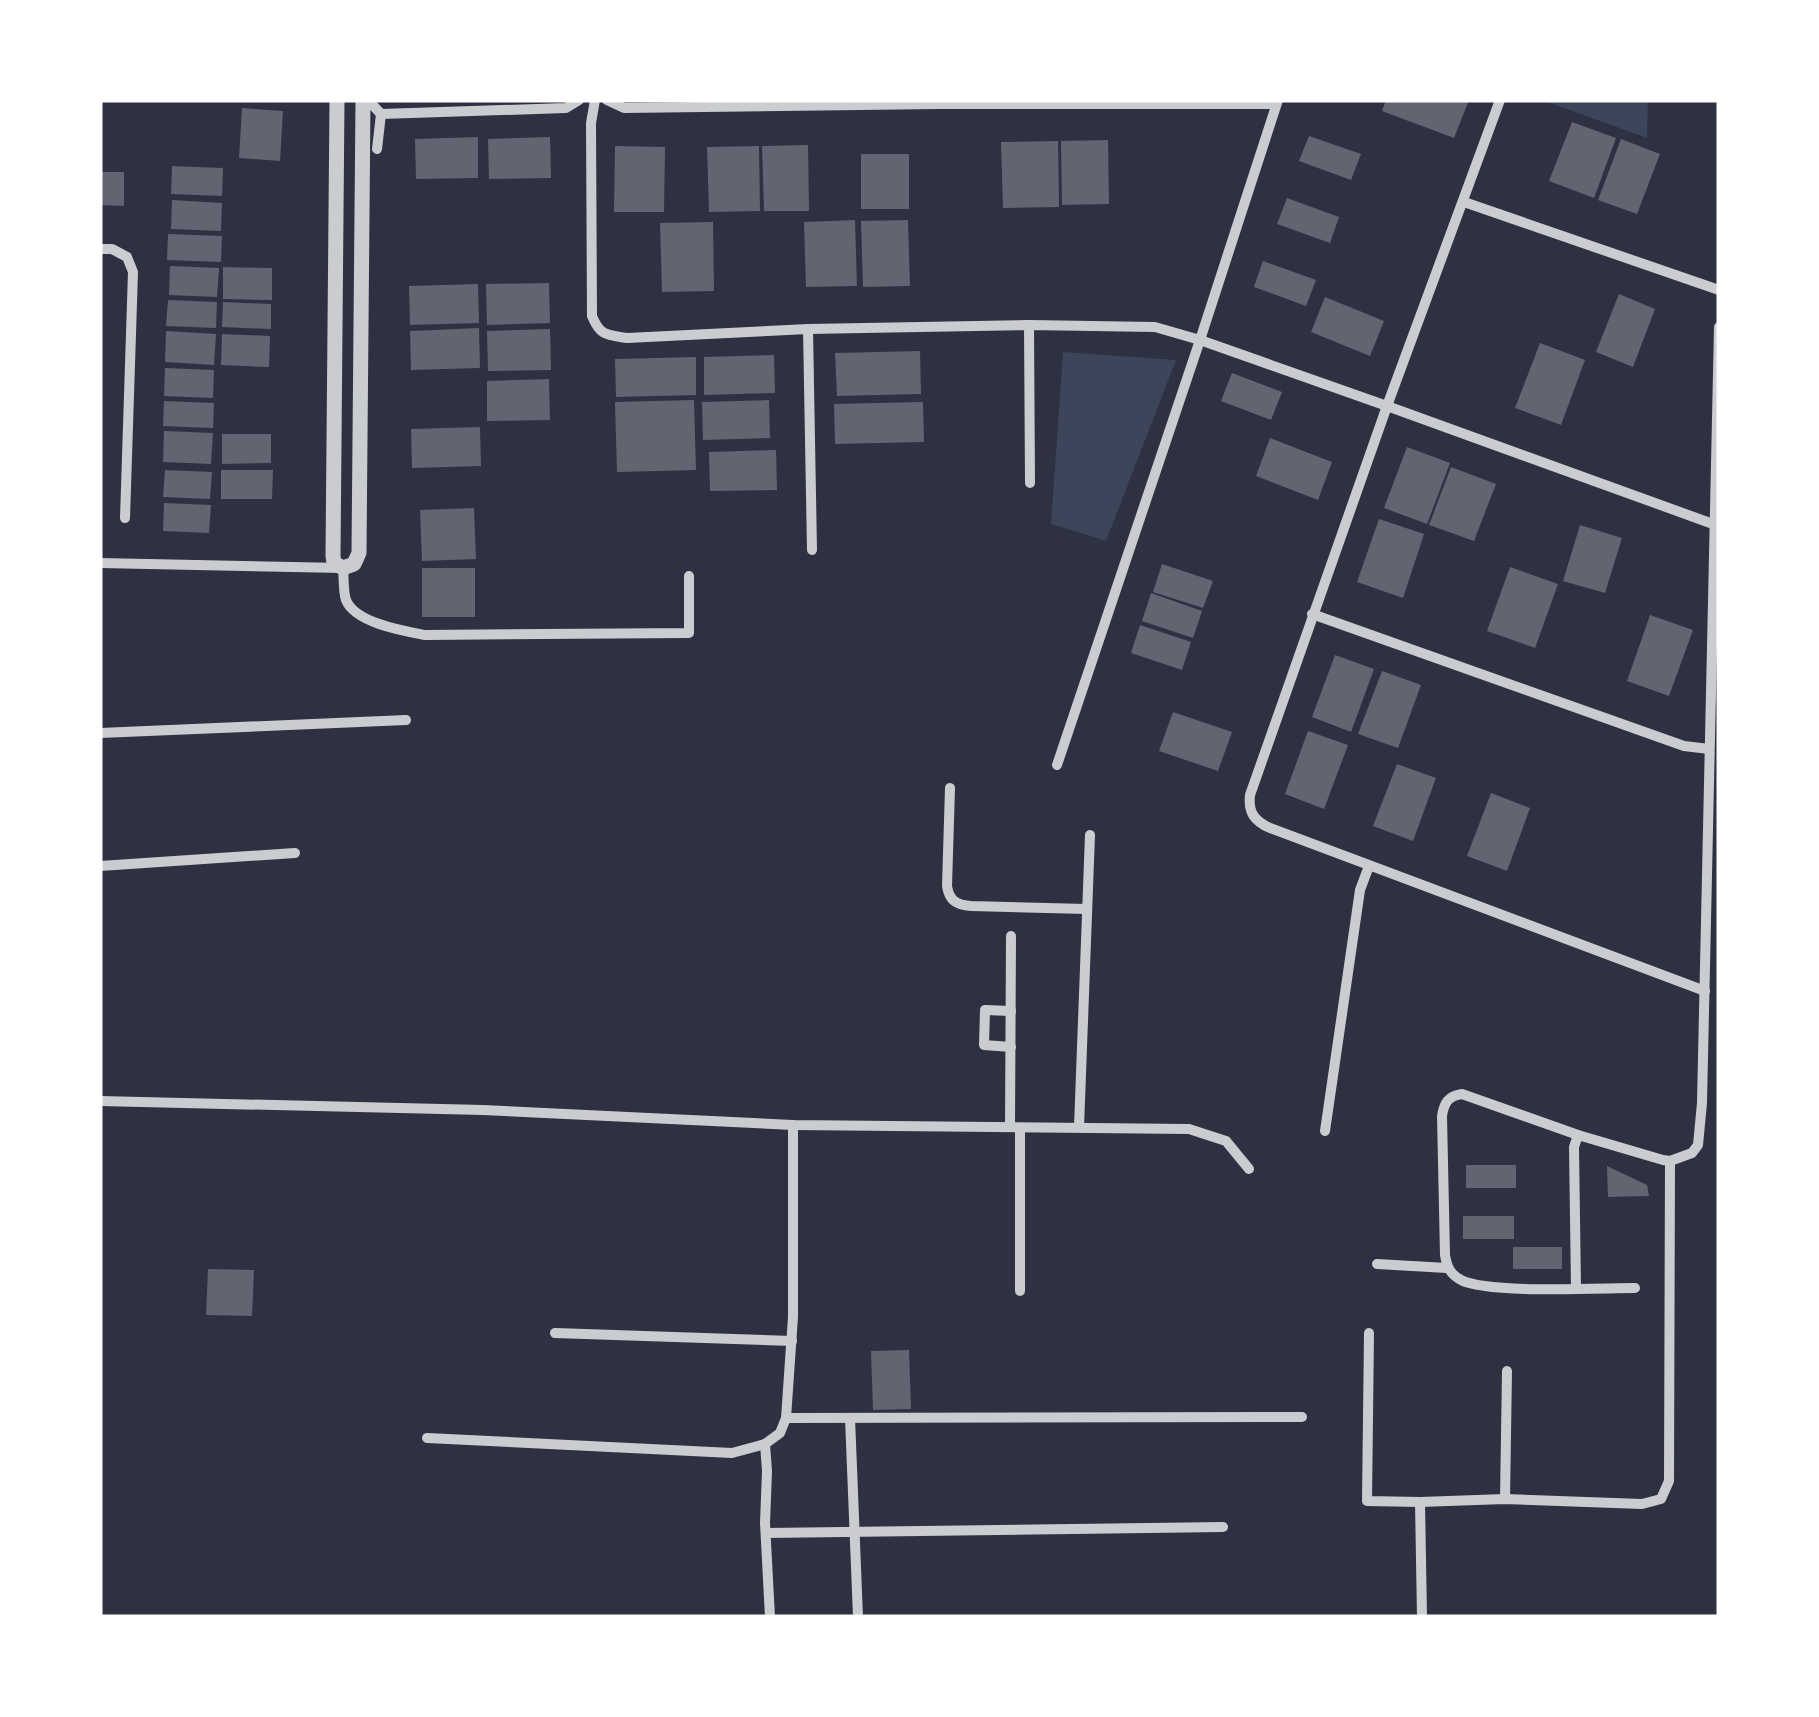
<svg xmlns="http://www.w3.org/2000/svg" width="1819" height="1717" viewBox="0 0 1819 1717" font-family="'Fira Sans',sans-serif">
	<rect width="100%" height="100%" fill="#2d3142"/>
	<g fill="#3c4559">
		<polygon points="1542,100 1648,100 1647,138"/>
		<polygon points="1063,352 1176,360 1106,541 1051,524"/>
	</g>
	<g fill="#626471">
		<polygon points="1386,100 1469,100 1454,138 1382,111"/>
		<polygon points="242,108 283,111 280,161 239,158"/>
		<polygon points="1572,122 1616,138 1594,198 1549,181"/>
		<polygon points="1309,136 1361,154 1351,180 1299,161"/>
		<polygon points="478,137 478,178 416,179 415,139"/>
		<polygon points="550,137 551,178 489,179 488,139"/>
		<polygon points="1621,139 1660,154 1637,214 1598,200"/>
		<polygon points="1108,140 1109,204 1062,205 1061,141"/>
		<polygon points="1058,141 1059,207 1003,208 1001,142"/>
		<polygon points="808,145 809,211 764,211 762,146"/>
		<polygon points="615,146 665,147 664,212 614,212"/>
		<polygon points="759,146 760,211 709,212 707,147"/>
		<rect x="861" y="154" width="48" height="55"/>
		<polygon points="172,166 223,168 222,196 171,194"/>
		<polygon points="100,172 124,172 124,206 100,205"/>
		<polygon points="1287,198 1339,217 1330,243 1277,224"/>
		<polygon points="172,200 222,203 221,231 171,229"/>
		<polygon points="855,220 857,286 806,287 804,222"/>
		<polygon points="908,220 910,286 863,287 861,221"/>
		<polygon points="713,222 714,291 662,292 660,223"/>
		<polygon points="168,234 222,236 221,262 167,260"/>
		<polygon points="1263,261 1316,280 1306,306 1254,287"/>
		<polygon points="170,266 219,268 217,297 169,295"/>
		<polygon points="223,267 272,268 272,300 223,299"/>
		<polygon points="549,283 550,323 487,325 486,284"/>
		<polygon points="478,284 479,323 410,325 409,286"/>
		<polygon points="1619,294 1655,309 1633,367 1596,352"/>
		<polygon points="1325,297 1384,321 1370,356 1311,332"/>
		<polygon points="168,300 217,302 216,328 166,326"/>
		<polygon points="223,302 271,304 271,329 222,327"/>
		<polygon points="479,328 480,368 411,370 410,331"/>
		<polygon points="550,329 551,370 488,371 487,331"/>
		<polygon points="166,331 216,334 214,365 165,362"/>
		<polygon points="222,334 270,336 269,367 221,365"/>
		<polygon points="1540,343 1585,360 1561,425 1515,408"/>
		<polygon points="920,351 921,394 837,396 835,353"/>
		<polygon points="774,355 775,393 704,395 704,357"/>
		<polygon points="696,357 696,395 616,397 615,359"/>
		<polygon points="165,368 214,370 213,398 164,396"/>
		<polygon points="1232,373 1282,392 1271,420 1221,401"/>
		<polygon points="549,379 550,420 487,421 487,381"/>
		<polygon points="694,400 696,470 617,472 615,402"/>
		<polygon points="769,400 770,438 703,440 702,402"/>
		<polygon points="164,401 214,403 213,428 163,426"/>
		<polygon points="923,402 924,442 835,444 834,404"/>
		<polygon points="480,427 481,466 412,468 411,429"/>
		<polygon points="164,431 213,433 211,464 163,462"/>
		<polygon points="222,434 271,434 271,463 222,464"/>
		<polygon points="1270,438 1332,462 1318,500 1256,476"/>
		<polygon points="1407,447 1450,463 1427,524 1384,508"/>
		<polygon points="776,450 777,490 710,491 709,452"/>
		<polygon points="1451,467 1496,484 1474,541 1429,525"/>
		<polygon points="165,470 212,472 210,499 163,497"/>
		<polygon points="221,470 273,470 272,499 221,499"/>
		<polygon points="164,503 211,505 209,533 163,531"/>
		<polygon points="474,508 476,559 422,561 420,510"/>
		<polygon points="1379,519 1424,534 1403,598 1357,582"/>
		<polygon points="1580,525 1622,538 1605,593 1563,581"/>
		<polygon points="1162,564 1213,581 1203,608 1153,592"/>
		<polygon points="1510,567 1558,584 1535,648 1487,631"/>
		<rect x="422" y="568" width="53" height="49"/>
		<polygon points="1151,593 1202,611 1193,638 1142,621"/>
		<polygon points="1650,615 1693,630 1669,696 1627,681"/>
		<polygon points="1140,625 1191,642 1182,670 1131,653"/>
		<polygon points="1335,655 1374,669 1351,732 1312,717"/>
		<polygon points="1382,671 1421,685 1398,748 1358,734"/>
		<polygon points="1173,712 1232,732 1218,771 1159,751"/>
		<polygon points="1308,731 1348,745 1324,809 1285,794"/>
		<polygon points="1397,764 1436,778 1413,841 1373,826"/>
		<polygon points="1491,793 1530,808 1507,871 1467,856"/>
		<rect x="1466" y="1165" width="50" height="23"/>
		<polygon points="1607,1166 1647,1185 1649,1196 1608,1197"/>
		<rect x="1463" y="1216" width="51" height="23"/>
		<rect x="1513" y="1247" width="49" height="22"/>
		<polygon points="208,1269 254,1270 252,1316 206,1315"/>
		<polygon points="909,1350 911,1409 873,1410 871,1351"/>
	</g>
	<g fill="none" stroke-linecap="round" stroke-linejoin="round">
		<g stroke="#caccd0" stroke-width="10">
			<polyline points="368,100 381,114 566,108 579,100"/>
			<path d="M595 100 591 123 592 316C600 336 607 335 627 338L808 329 1029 325 1155 327 1200 340 1387 406 1713 524"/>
			<polyline points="607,100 624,108 938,104 1276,104"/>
			<path d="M1500 100 1387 406 1250 795C1248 812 1254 821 1270 828L1705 991"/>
			<polyline points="377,149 381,114"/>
			<polyline points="1464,202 1719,290"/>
			<polyline points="100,249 112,249 127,257 133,272 125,518"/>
			<polyline points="1029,325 1030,483"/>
			<polyline points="808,329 812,550"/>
			<path d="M100 563 343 568C344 578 343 591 346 600 355 623 404 631 425 635L689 633V576"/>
			<polyline points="1312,614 1684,746 1709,749"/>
			<polyline points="100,733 406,720"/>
			<polyline points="1057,765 1200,340 1278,100"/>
			<path d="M950 788 947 886C949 900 956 905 971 906L1087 909"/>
			<polyline points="100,866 295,853"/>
			<polyline points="1011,1011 985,1010 984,1045 1011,1047"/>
			<polyline points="100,1101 483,1110 793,1125 1189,1129 1226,1141 1249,1169"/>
			<polyline points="1010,1127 1011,936"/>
			<polyline points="1079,1127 1090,835"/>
			<polyline points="1325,1131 1360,890 1369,866"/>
			<polyline points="1377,1264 1447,1268"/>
			<polyline points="1576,1288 1574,1147 1578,1135"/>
			<path d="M1635 1288C1600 1288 1488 1294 1461 1280 1450 1274 1447 1267 1445 1255L1442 1116C1444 1103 1448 1096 1462 1094L1578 1135 1663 1160 1670 1161 1692 1153 1698 1145 1702 1103 1719 327"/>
			<polyline points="1020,1291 1020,1128"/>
			<polyline points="555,1333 792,1341"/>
			<polyline points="1369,1333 1367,1501 1420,1502 1505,1499 1642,1504 1661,1499 1669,1481 1670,1161"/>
			<polyline points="786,1418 1302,1417"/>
			<polyline points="850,1418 858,1617"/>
			<polyline points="427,1438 732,1453 765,1444"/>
			<polyline points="1505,1499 1507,1371"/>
			<polyline points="1420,1502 1422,1617"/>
			<polyline points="766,1533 1223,1527"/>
			<polyline points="770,1617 765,1523 767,1471 765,1444 780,1433 786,1418 793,1317 793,1125"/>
		</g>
		<polyline stroke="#caccd0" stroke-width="15" points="337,100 333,556 334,563 343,568 354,564 359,553 363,100"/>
	</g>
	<rect width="1819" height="1717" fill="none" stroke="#ffffff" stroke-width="205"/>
</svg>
